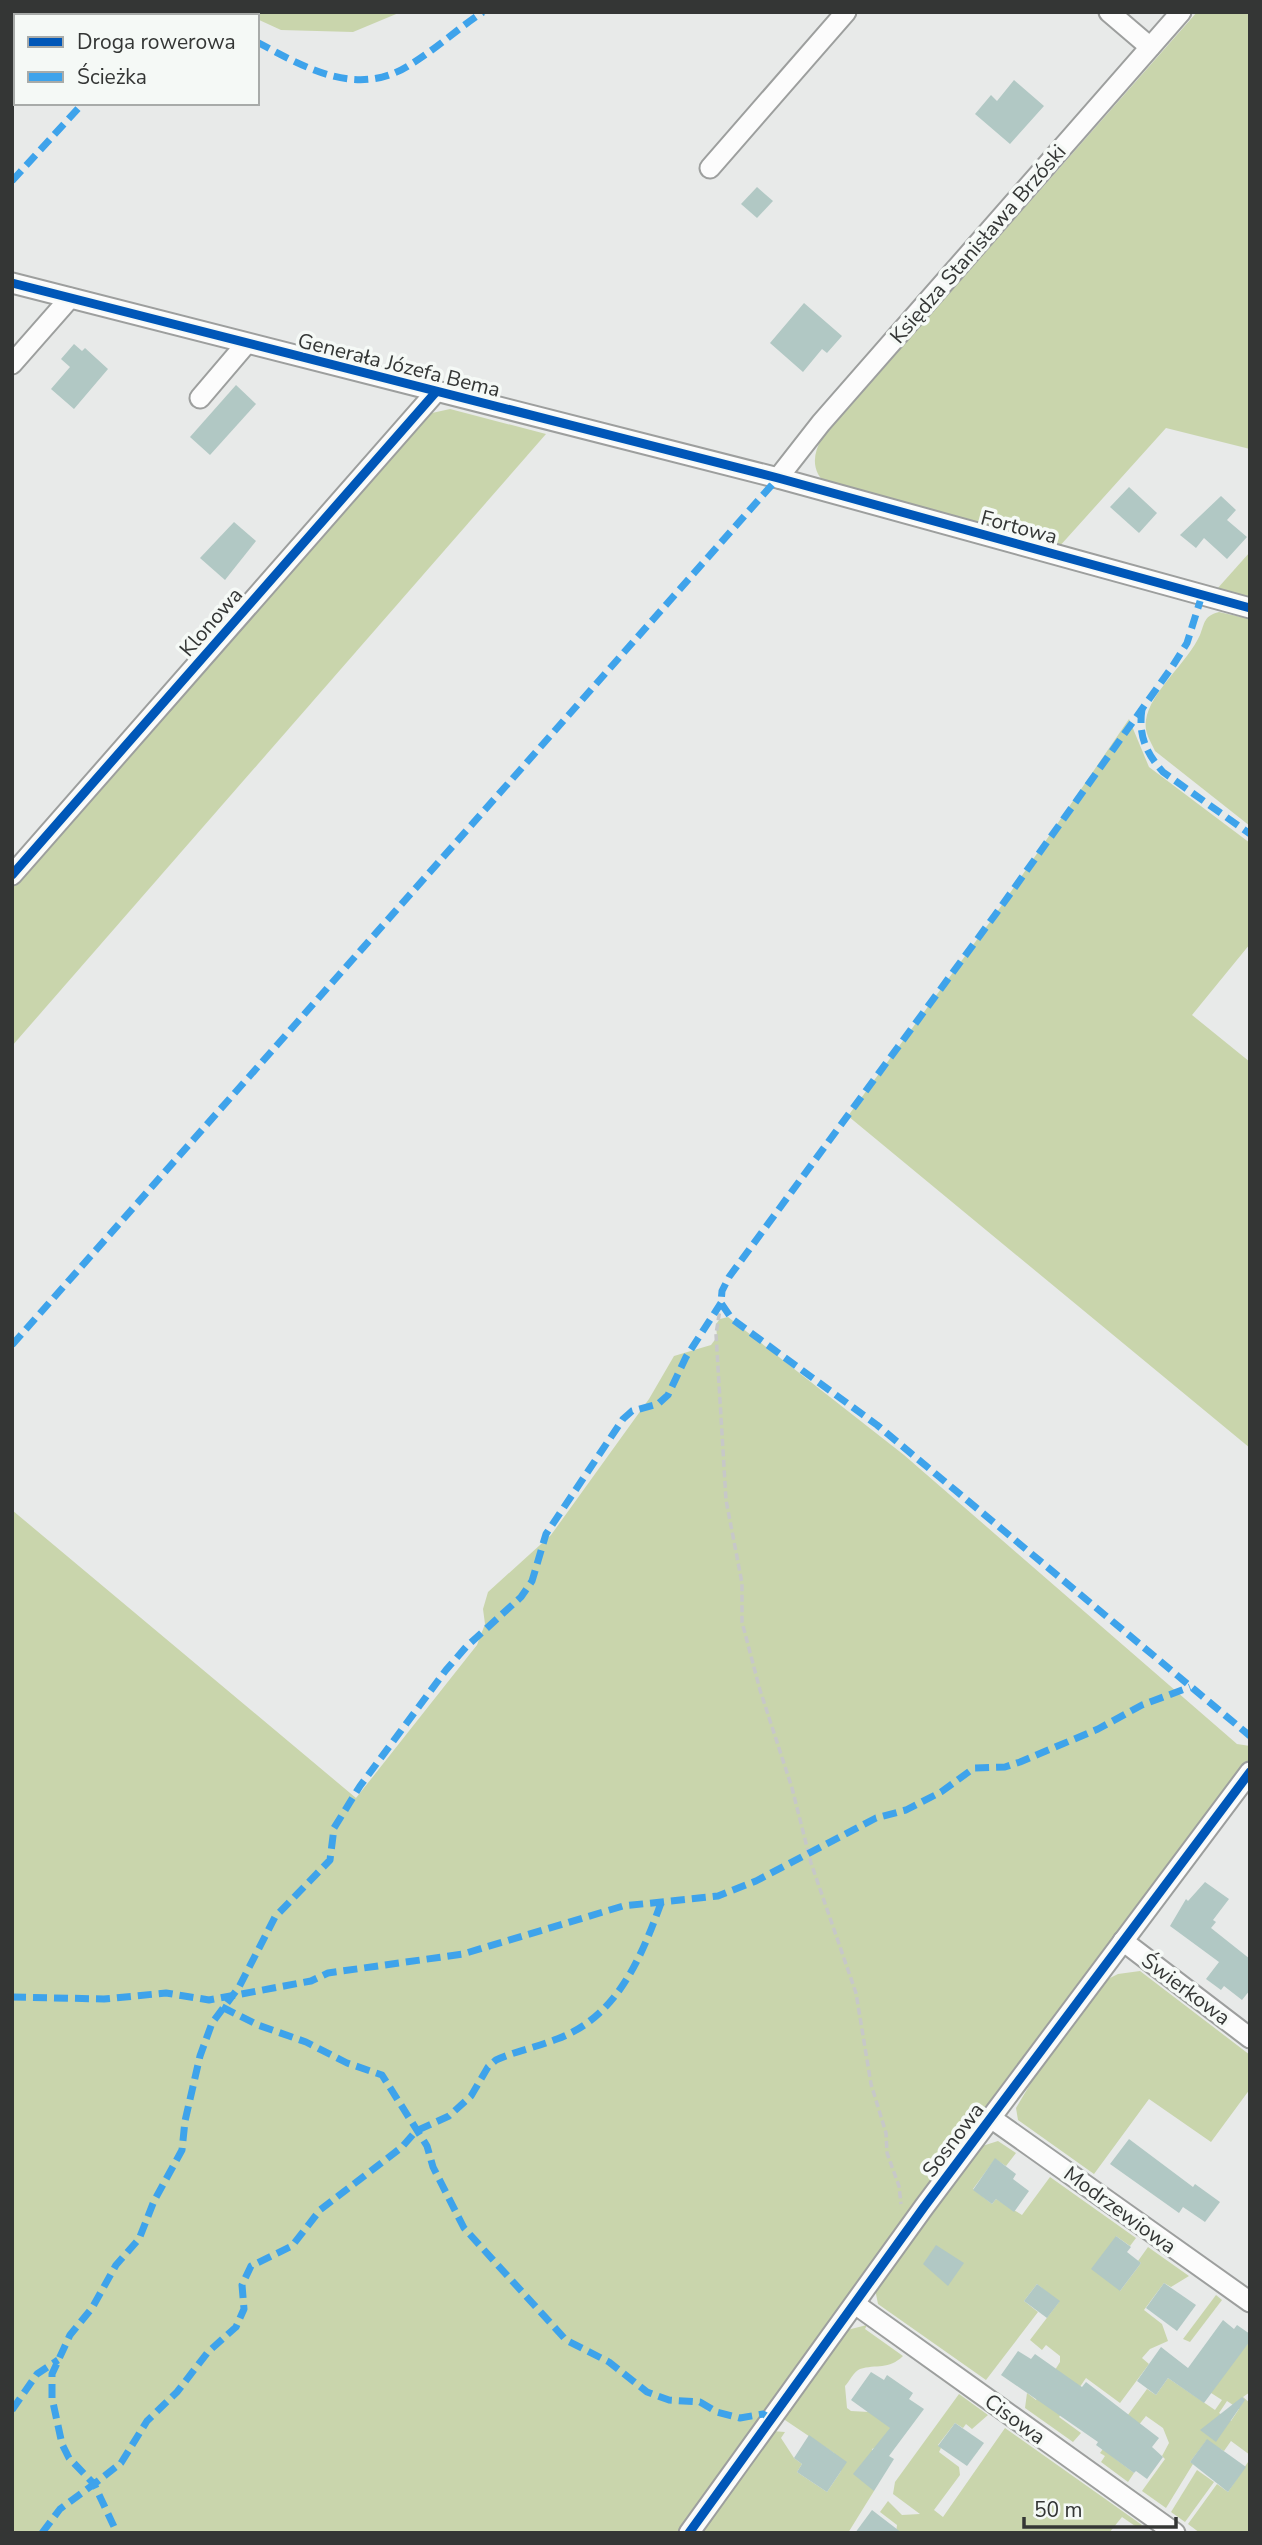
<svg xmlns="http://www.w3.org/2000/svg" width="1262" height="2545" viewBox="0 0 1262 2545" font-family="'Nunito Sans',sans-serif">
	<rect width="100%" height="100%" fill="#e8eae9"/>
	<g fill="#c9d5ac" fill-rule="evenodd">
		<polygon points="241,12 401,12 353,32 281,30 257,19 257,16"/>
		<path d="M1197 12H1250V449L1166 428 1058 548 829 486C811 473 812 455 822 438Z"/>
		<polygon points="450,409 546,434 12,1046 12,885 416,424 432,413"/>
		<polygon points="1250,552 1250,597 1217,589"/>
		<path d="M1219 612 1250 619V826L1155 751C1150 740 1144 732 1146 720 1150 692 1188 662 1200 635 1205 622 1204 616 1219 612Z"/>
		<polygon points="1129,719 1149,767 1250,843 1250,944 1192,1015 1250,1062 1250,1448 848,1116 995,915"/>
		<polygon points="728,1317 904,1455 1237,1744 1250,1746 1250,1763 678,2533 12,2533 12,1510 356,1798 477,1645 485,1624 483,1609 488,1592 551,1535 649,1399 674,1356 711,1345 717,1337 716,1324 720,1319"/>
		<polygon points="1140,1971 1250,2055 1250,2089 1211,2142 1149,2099 1094,2174 1018,2120 1016,2108 1035,2076 1102,1982 1118,1974"/>
		<polygon points="998,2141 1016,2153 1006,2166 995,2159 973,2189 992,2204 996,2199 1022,2215 1050,2177 1136,2238 1130,2246 1116,2236 1120,2291 1141,2263 1138,2261 1148,2247 1189,2276 1171,2287 1164,2283 1144,2310 1162,2324 1168,2341 1150,2349 1142,2358 1149,2364 1120,2403 1086,2378 1059,2417 1081,2433 1073,2442 1025,2408 1027,2393 1036,2400 1060,2362 1060,2356 1046,2345 1042,2350 1030,2340 1059,2302 1037,2284 1024,2301 1038,2312 986,2380 878,2304 875,2289 979,2147"/>
		<polygon points="1216,2295 1222,2300 1190,2342 1183,2339"/>
		<path d="M867 2325 865 2329 903 2356C889 2370 876 2364 860 2369 854 2371 849 2382 845 2386L847 2408 851 2411 869 2412 902 2436 872 2449 874 2491 848 2533H696L772 2431 785 2432 781 2438 794 2458 802 2464 797 2472 827 2492 841 2471 834 2453 782 2418 847 2330Z"/>
		<path d="M1250 2341V2392L1243 2397 1250 2403V2455L1231 2441 1224 2451 1206 2441 1190 2462 1193 2464 1166 2508 1142 2491 1165 2459 1162 2456 1169 2443 1163 2428 1146 2416 1113 2457 1134 2473 1128 2482 1101 2462 1105 2456 1100 2453 1147 2389 1156 2395 1168 2378 1215 2410 1222 2400 1208 2391ZM1227 2401 1239 2409 1231 2421 1219 2413Z"/>
		<polygon points="959,2394 988,2415 972,2429 966,2424 963,2428 955,2423 938,2445 941,2448 939,2452 959,2467 960,2475 934,2510 943,2517 1005,2428 1142,2525 1138,2528 1122,2517 1109,2533 896,2533 897,2525 880,2512 888,2501 902,2515 920,2514 893,2494 895,2482"/>
		<polygon points="1250,2459 1250,2533 1200,2533 1188,2524 1217,2484 1228,2492"/>
		<polygon points="1197,2470 1214,2482 1185,2522 1171,2512"/>
	</g>
	<g fill="#b1c8c4">
		<polygon points="1014,80 1044,106 1010,144 975,114 991,95 997,101"/>
		<polygon points="757,187 773,201 757,218 741,204"/>
		<polygon points="804,303 842,336 827,353 822,349 803,372 770,343"/>
		<polygon points="74,344 82,351 85,348 108,369 74,409 51,389 70,367 61,359"/>
		<polygon points="236,385 256,404 210,455 190,437"/>
		<polygon points="1129,487 1157,513 1139,533 1110,507"/>
		<polygon points="1221,496 1236,510 1227,520 1247,537 1227,559 1204,538 1196,548 1180,535"/>
		<polygon points="234,522 256,541 225,580 200,558"/>
		<polygon points="1205,1882 1229,1899 1213,1920 1216,1922 1211,1928 1250,1959 1250,1990 1242,2000 1224,1986 1221,1990 1206,1979 1219,1962 1170,1926 1186,1899 1188,1901"/>
		<polygon points="1129,2139 1193,2187 1195,2184 1220,2202 1205,2222 1183,2207 1179,2213 1110,2164"/>
		<polygon points="995,2158 1016,2174 1013,2179 1029,2191 1014,2212 996,2199 992,2204 973,2190"/>
		<polygon points="1116,2236 1131,2247 1127,2252 1141,2263 1120,2291 1091,2269"/>
		<polygon points="936,2245 964,2263 948,2286 923,2264"/>
		<polygon points="1164,2283 1196,2305 1177,2331 1146,2308"/>
		<polygon points="1037,2284 1060,2301 1047,2318 1024,2301"/>
		<polygon points="1223,2320 1234,2329 1237,2325 1250,2334 1250,2341 1204,2403 1168,2378 1156,2395 1137,2381 1161,2347 1188,2368"/>
		<polygon points="1018,2351 1031,2359 1035,2354 1082,2387 1086,2382 1159,2438 1152,2447 1163,2457 1147,2479 1136,2471 1134,2473 1096,2445 1098,2442 1001,2375"/>
		<polygon points="871,2372 884,2380 887,2375 913,2393 909,2399 924,2409 889,2456 894,2459 874,2491 853,2474 890,2428 851,2400"/>
		<polygon points="1242,2397 1245,2400 1216,2442 1200,2430"/>
		<polygon points="955,2423 984,2443 967,2466 938,2446"/>
		<polygon points="809,2435 847,2462 827,2492 797,2472 802,2464 794,2458"/>
		<polygon points="1207,2439 1246,2467 1228,2492 1190,2462"/>
		<polygon points="872,2510 902,2533 855,2533"/>
	</g>
	<g fill="none" stroke-linecap="round" stroke-linejoin="round">
		<defs>
			<g id="minor">
				<polyline points="1109,12 1150,47"/>
				<polyline points="710,168 846,12"/>
				<polyline points="12,283 778,478 1250,608"/>
				<polyline points="12,364 70,298"/>
				<polyline points="200,398 246,344"/>
				<polyline points="778,478 821,423 1181,12"/>
				<polyline points="12,875 435,393"/>
				<polyline points="1123,1941 1250,2038"/>
				<polyline points="991,2118 1250,2302"/>
				<polyline points="855,2304 1175,2533"/>
				<polyline points="689,2533 924,2207 1250,1772"/>
			</g>
		</defs>
		<use href="#minor" stroke="#9d9f9e" stroke-width="23"/>
		<polyline stroke="#c7c8c8" stroke-width="3.5" stroke-dasharray="7 3.5" stroke-linecap="butt" points="721,1303 716,1334 726,1500 742,1583 742,1622 760,1690 792,1788 811,1863 856,1993 871,2084 886,2133 887,2153 899,2186 901,2204"/>
		<use href="#minor" stroke="#fcfcfc" stroke-width="19"/>
		<g stroke="#3ea3eb" stroke-width="7" stroke-dasharray="14 7" stroke-linecap="butt">
			<polyline points="205,12 211,16"/>
			<polyline points="164,16 169,12"/>
			<path d="M257 42C304 67 356 98 408 66 435 50 457 29 483 12"/>
			<polyline points="12,181 83,103"/>
			<polyline points="1202,595 1187,643 1172,667 995,915 729,1277 722,1291 721,1303 732,1319 877,1425 1250,1736"/>
			<path d="M1142 709C1138 735 1146 753 1163 772L1250 834"/>
			<polyline points="12,1345 778,478"/>
			<path d="M661 1903C641 1958 617 2017 557 2039 537 2047 516 2051 496 2060L488 2067 471 2096 449 2116 416 2131 402 2147 320 2210 292 2246 251 2266 242 2285 244 2309 236 2327 208 2352 177 2392 147 2421 121 2463 94 2484 69 2458 62 2444 52 2398V2374L70 2335 92 2308 116 2265 139 2239 154 2201 182 2150 185 2121 200 2056 212 2023 239 1987 275 1917 330 1860 334 1828 360 1786 446 1670 466 1647 521 1597 532 1581 546 1534 623 1419 632 1411 658 1404 668 1395 686 1357 721 1303"/>
			<polyline points="12,1997 104,1999 166,1993 209,2000 311,1981 328,1973 463,1954 623,1906 718,1896 756,1881 876,1818 906,1810 941,1792 974,1768 1005,1767 1020,1762 1098,1729 1142,1705 1190,1687"/>
			<polyline points="222,2007 258,2025 306,2042 347,2063 382,2075 427,2146 433,2167 464,2228 566,2340 609,2362 647,2392 669,2400 700,2402 717,2412 740,2418 763,2414 772,2419"/>
			<polyline points="12,2410 37,2374 58,2360"/>
			<polyline points="42,2533 60,2509 94,2484 117,2533"/>
		</g>
		<defs>
			<g id="cycleway">
				<polyline points="12,283 778,478 1250,608"/>
				<polyline points="12,875 435,393"/>
				<polyline points="689,2533 924,2207 1250,1772"/>
			</g>
		</defs>
		<use href="#cycleway" stroke="#f5f9f6" stroke-width="13"/>
		<use href="#cycleway" stroke="#0057b8" stroke-width="9"/>
	</g>
	<g text-anchor="middle" stroke-width="7" stroke-linejoin="round" paint-order="stroke">
		<g font-size="21" fill="#343635" stroke="#f5f9f6">
			<text transform="translate(978 244) rotate(-49)" y="7">Księdza Stanisława Brzóski</text>
			<text transform="translate(399 365) rotate(14)" y="7">Generała Józefa Bema</text>
			<text transform="translate(1019 527) rotate(15)" y="7">Fortowa</text>
			<text transform="translate(211 622) rotate(-49)" y="7">Klonowa</text>
			<text transform="translate(1186 1989) rotate(37)" y="7">Świerkowa</text>
			<text transform="translate(953 2140) rotate(-53)" y="7">Sosnowa</text>
			<text transform="translate(1120 2210) rotate(36)" y="7">Modrzewiowa</text>
			<text transform="translate(1015 2419) rotate(36)" y="7">Cisowa</text>
		</g>
	</g>
	<rect width="1262" height="2545" fill="none" stroke="#343635" stroke-width="28"/>
	<rect x="14" y="14" width="245" height="91" fill="#f5f9f6" stroke="#a8aba9" stroke-width="2"/>
	<rect x="28" y="37" width="35" height="10" fill="#0057b8" stroke="#a8aba9" stroke-width="2"/>
	<text x="77" y="49" font-size="21" fill="#343635">Droga rowerowa</text>
	<rect x="28" y="72" width="35" height="10" fill="#3ea3eb" stroke="#a8aba9" stroke-width="2"/>
	<text x="77" y="84" font-size="21" fill="#343635">Ścieżka</text>
	<path d="M1024 2517v10h152v-10" fill="none" stroke="#343635" stroke-width="3.5"/>
	<text x="1034" y="2517" font-size="21" fill="#343635" stroke="#f5f9f6" stroke-width="5" paint-order="stroke">50 m</text>
</svg>
